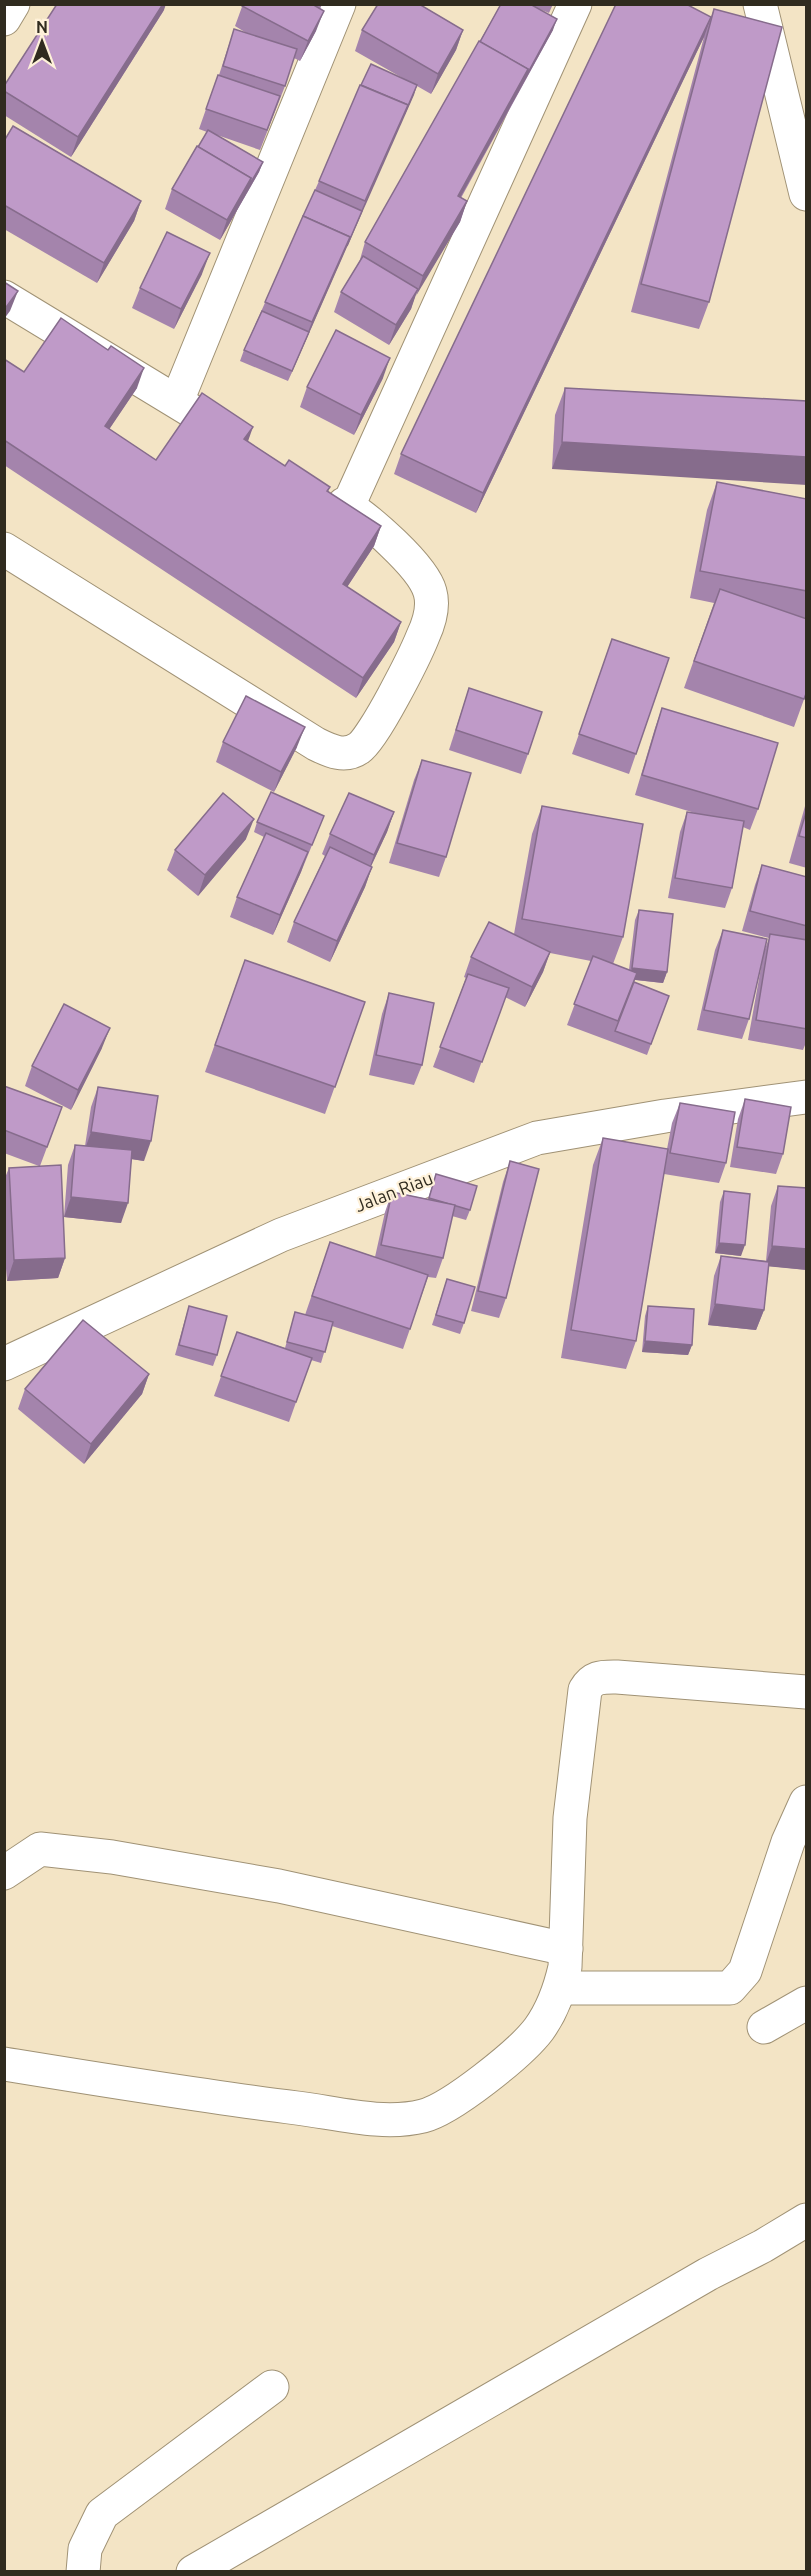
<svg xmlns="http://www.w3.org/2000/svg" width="811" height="2576" viewBox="0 0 811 2576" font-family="Ubuntu,sans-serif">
	<rect width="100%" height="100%" fill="#f3e4c5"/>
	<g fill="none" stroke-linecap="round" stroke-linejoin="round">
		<defs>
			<g id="street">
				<polyline points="4,19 13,4"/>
				<polyline points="4,297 228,433"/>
				<polyline points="177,401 339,4"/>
				<polyline points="348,506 575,4"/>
				<path d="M4 549 316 744C330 751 345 758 359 748 374 738 415 656 423 636 429 623 434 606 430 592 423 566 367 518 344 504"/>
				<polyline points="4,1873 40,1849 112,1857 279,1886 566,1949"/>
				<polyline points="560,1988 730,1988 745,1971 788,1842 806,1802"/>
				<polyline points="764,2027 806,2003"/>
				<path d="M4 2064C102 2080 199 2096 297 2108 337 2113 383 2126 423 2116 451 2109 521 2053 539 2029 552 2011 560 1989 565 1967L570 1818 585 1690C593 1676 602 1677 617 1677L806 1692"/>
				<polyline points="83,2572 85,2549 102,2514 272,2387"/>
				<polyline points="193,2572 708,2274 763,2246 806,2220"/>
			</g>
			<g id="secondary">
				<polyline points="760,4 806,194"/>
				<polyline points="4,1364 281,1235 537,1138 665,1116 806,1097"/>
			</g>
		</defs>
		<use href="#street" stroke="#a09275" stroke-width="35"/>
		<use href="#secondary" stroke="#a09275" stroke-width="35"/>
		<use href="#street" stroke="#fff" stroke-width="33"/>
		<use href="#secondary" stroke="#fff" stroke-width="33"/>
	</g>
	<g fill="#a484ac">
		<polygon points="243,4 322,4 320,9 316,31 300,61 294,58 285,86 260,150 217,135 263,162 259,172 220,240 165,209 172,189 207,132 199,129 218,75 219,75 234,29 248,34 235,26"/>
		<polygon points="501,4 553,4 549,13 532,6 553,30 461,198 467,201 460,222 415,296 411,309 389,345 334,312 341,292 359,263 365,242"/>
		<polygon points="714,9 709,302 699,329 631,312 704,37 476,513 394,474 401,454 711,17"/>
		<polygon points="164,10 71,157 4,115 4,86"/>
		<polygon points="362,30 463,30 456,50 431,94 417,86 288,381 240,361 244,350 319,181 406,80 355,51"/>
		<polygon points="4,141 141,201 134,221 97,283 4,229"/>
		<polygon points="202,274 174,329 132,308 140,288"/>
		<polygon points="4,359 24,372 137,388 109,429 156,460 247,441 285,466 330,487 328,492 381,526 374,546 347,587 401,622 394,642 356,698 4,465"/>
		<polygon points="383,378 354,435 300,407 307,387"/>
		<polygon points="565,388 807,401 552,469 555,415"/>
		<polygon points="717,482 807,499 807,691 794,727 684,688 714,603 690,598 707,510"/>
		<polygon points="612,639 669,658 629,774 572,754"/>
		<polygon points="469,688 528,754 521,774 449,750"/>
		<polygon points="662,708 758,809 750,830 743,827 732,888 725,908 668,898 680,832 687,812 695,813 635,795 655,728"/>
		<polygon points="223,742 297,747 274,792 216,762"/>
		<polygon points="422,760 446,857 439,877 389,863 414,780"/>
		<polygon points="807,799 807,868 789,863"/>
		<polygon points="542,806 623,937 613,964 629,970 635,920 639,910 667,972 663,983 635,980 634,982 669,996 647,1055 567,1025 591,961 550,953 543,972 525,1007 505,997 474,1083 433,1067 466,978 464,977 471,957 514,934 532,834"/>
		<polygon points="394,812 387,832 371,866 372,867 365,887 330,962 287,942 294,922 325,856 322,854 330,834"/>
		<polygon points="324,816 301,872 273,935 230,917 237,897 264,837 254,832 257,822"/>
		<polygon points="246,839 198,896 167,870 175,850"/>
		<polygon points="762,865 807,877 807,1040 803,1050 748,1040 762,962 749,1019 742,1039 697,1030 715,950 723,930 764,952 769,938 742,931 755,885"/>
		<polygon points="245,960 365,1002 325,1114 205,1072"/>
		<polygon points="389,993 422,1065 414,1085 369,1075 382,1014"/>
		<polygon points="102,1048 71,1110 25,1086 32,1066"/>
		<polygon points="4,1086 62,1107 40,1166 65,1258 58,1278 7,1281 4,1244 4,1180 9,1168 39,1166 4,1153"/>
		<polygon points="98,1087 144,1161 132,1159 121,1223 64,1217 68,1165 75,1145 85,1146 91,1107"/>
		<polygon points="745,1099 783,1154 776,1174 730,1167 738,1119"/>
		<polygon points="680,1103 726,1163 719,1183 664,1174 636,1341 626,1369 561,1358 593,1165 603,1138 667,1149 672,1123"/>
		<polygon points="510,1161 506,1298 499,1318 471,1311 503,1182"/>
		<polygon points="436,1174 470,1210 466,1220 452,1216 443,1258 436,1278 428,1277 403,1349 332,1326 321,1363 311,1360 289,1422 214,1396 237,1332 285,1348 295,1312 305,1315 330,1242 375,1257 385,1212 392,1192 428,1199"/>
		<polygon points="778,1186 807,1188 807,1270 769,1266 764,1310 756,1330 708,1325 714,1276 721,1256 766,1261 771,1206"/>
		<polygon points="724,1191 741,1256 715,1253 720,1202"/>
		<polygon points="447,1279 464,1323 460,1334 432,1325"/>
		<polygon points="189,1306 217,1355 213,1366 175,1355 186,1316"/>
		<polygon points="648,1306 692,1345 688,1355 642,1352 645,1316"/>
		<polygon points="149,1374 142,1394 84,1464 18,1409 25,1389"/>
	</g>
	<g fill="#866c8c">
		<polygon points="163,4 166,4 164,10 71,157 78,137"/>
		<polygon points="324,11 316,31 300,61 308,41"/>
		<polygon points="711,17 704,37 476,513 483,493"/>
		<polygon points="557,19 553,30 450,216 458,196 528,69"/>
		<polygon points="463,30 456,50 431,94 438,74"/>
		<polygon points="417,85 414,95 288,381 312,322"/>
		<polygon points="263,162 259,172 220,240 227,220 251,178"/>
		<polygon points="141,201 134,221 97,283 104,263"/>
		<polygon points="467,201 460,222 416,296 423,276"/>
		<polygon points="210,253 202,274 174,329 181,309"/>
		<polygon points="418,289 411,309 389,345 396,325"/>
		<polygon points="18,291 10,311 4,319 4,310"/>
		<polygon points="390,358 383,378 354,435 361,415"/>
		<polygon points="144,368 137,388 98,446 105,426"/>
		<polygon points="253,427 246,447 244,439"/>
		<polygon points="562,442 807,457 807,485 552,469"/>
		<polygon points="381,526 374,546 336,604 343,584"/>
		<polygon points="401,622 394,642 356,698 363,678"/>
		<polygon points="305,727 297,747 274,792 281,772"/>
		<polygon points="394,812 387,832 367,875 374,855"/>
		<polygon points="254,819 246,839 198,896 205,875"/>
		<polygon points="308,852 301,872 273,935 280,915"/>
		<polygon points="372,867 365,887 330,962 337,941"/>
		<polygon points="550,952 543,972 525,1007 532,987"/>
		<polygon points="632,968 667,972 663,983 628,979"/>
		<polygon points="110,1028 102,1048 71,1110 78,1090"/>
		<polygon points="91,1132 151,1141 144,1161 84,1152"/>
		<polygon points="71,1197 128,1203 121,1223 64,1217"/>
		<polygon points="719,1243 745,1245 741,1256 715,1253"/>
		<polygon points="772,1246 807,1249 807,1270 765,1266"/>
		<polygon points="65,1258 58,1278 7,1281 14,1260"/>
		<polygon points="715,1304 764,1310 756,1330 708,1325"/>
		<polygon points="645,1341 692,1345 688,1355 642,1352"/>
		<polygon points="149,1374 142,1394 84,1464 91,1444"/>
	</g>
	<g fill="#bf9ac8" stroke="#866c8c" stroke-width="1.5">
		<polygon points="57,4 163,4 78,137 4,91 4,86"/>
		<polygon points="243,4 312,4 324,11 308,41 242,6"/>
		<polygon points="378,4 419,4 463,30 438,74 362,30"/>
		<polygon points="501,4 530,4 557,19 525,78 528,69 480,42"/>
		<polygon points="616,4 686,4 711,17 483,493 401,454"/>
		<polygon points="714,9 782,27 709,302 641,284"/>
		<polygon points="234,29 297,49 285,86 223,66"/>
		<polygon points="479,41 528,69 458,196 467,201 423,276 365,242"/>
		<polygon points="371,64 417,85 404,115 408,105 361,85"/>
		<polygon points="218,75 280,96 267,130 206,109"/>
		<polygon points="360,85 408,105 365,201 319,181"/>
		<polygon points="13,126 141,201 104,263 4,205 4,141"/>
		<polygon points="208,130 263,162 248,187 251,178 198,147"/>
		<polygon points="197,146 251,178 227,220 172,189"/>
		<polygon points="315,190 362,211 347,246 350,237 303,216"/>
		<polygon points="303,216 350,237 312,322 265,302"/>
		<polygon points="167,232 210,253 181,309 140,288"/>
		<polygon points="363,256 418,289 396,325 341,292"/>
		<polygon points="4,282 18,291 4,310"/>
		<polygon points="262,311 309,332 292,371 244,350"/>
		<polygon points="61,318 108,350 111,346 144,368 105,426 156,460 202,393 253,427 244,439 285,466 289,460 330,487 327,491 381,526 343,584 401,622 363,678 4,440 4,359 24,372"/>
		<polygon points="336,330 390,358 361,415 307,387"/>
		<polygon points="565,388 807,401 807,457 562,442"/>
		<polygon points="717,482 807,499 807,591 700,571"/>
		<polygon points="720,589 807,619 807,691 804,699 694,661"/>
		<polygon points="612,639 669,658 636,754 579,734"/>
		<polygon points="469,688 542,712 528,754 456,730"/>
		<polygon points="246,696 305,727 281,772 223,742"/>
		<polygon points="662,708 778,743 758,809 642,775"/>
		<polygon points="422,760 471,773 446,857 397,843"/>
		<polygon points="271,792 324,816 312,845 257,822"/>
		<polygon points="223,793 254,819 205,875 175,850"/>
		<polygon points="349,793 394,812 374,855 330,834"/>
		<polygon points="542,806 643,824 623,937 522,919"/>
		<polygon points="807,809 807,838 799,836"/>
		<polygon points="687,812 744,821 732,888 675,878"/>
		<polygon points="266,833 308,852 280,915 237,897"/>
		<polygon points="330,847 372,867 337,941 294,922"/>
		<polygon points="762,865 807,877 807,926 750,911"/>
		<polygon points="639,910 673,914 667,972 632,968"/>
		<polygon points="489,922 550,952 532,987 471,957"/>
		<polygon points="723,930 767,939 749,1019 704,1010"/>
		<polygon points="770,934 807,940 807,1029 756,1020"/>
		<polygon points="593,956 637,973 618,1021 574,1004"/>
		<polygon points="245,960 365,1002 335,1087 215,1045"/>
		<polygon points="468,974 509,988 482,1062 440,1047"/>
		<polygon points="634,982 669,996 651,1044 615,1031"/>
		<polygon points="389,993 434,1003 422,1065 376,1055"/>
		<polygon points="64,1004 110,1028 78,1090 32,1066"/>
		<polygon points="4,1086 62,1107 47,1147 4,1130"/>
		<polygon points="98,1087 158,1096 151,1141 91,1132"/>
		<polygon points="745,1099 791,1107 783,1154 737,1147"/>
		<polygon points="680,1103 735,1112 726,1163 670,1153"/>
		<polygon points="603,1138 668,1149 636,1341 571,1330"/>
		<polygon points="75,1145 132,1150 128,1203 71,1197"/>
		<polygon points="510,1161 539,1169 506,1298 478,1291"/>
		<polygon points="61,1165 65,1258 14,1260 9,1168"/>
		<polygon points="436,1174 477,1186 470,1210 429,1198"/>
		<polygon points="778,1186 807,1188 807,1249 772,1246"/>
		<polygon points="724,1191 750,1194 745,1245 719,1243"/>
		<polygon points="392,1192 455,1205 443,1258 381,1245"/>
		<polygon points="330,1242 428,1275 410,1329 312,1296"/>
		<polygon points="721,1256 769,1262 764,1310 715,1304"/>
		<polygon points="447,1279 475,1287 464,1323 436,1315"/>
		<polygon points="189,1306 227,1316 217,1355 179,1345"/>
		<polygon points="648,1306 694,1309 692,1345 645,1341"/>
		<polygon points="295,1312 333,1322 325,1352 287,1342"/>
		<polygon points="83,1320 149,1374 91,1444 25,1389"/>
		<polygon points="237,1332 312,1358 296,1402 221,1376"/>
	</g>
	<g text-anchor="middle" stroke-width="4.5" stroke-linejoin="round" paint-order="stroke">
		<g font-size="18" fill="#302b1f" stroke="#fef1d9">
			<text transform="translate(394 1192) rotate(-21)" y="6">Jalan Riau</text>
		</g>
	</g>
	<rect width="811" height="2576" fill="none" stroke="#302b1f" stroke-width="12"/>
	<g transform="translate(42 42)" stroke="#fef1d9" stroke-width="4.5" paint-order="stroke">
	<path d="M0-4.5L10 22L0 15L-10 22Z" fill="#302b1f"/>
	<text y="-9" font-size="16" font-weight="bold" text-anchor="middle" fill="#302b1f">N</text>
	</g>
</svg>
